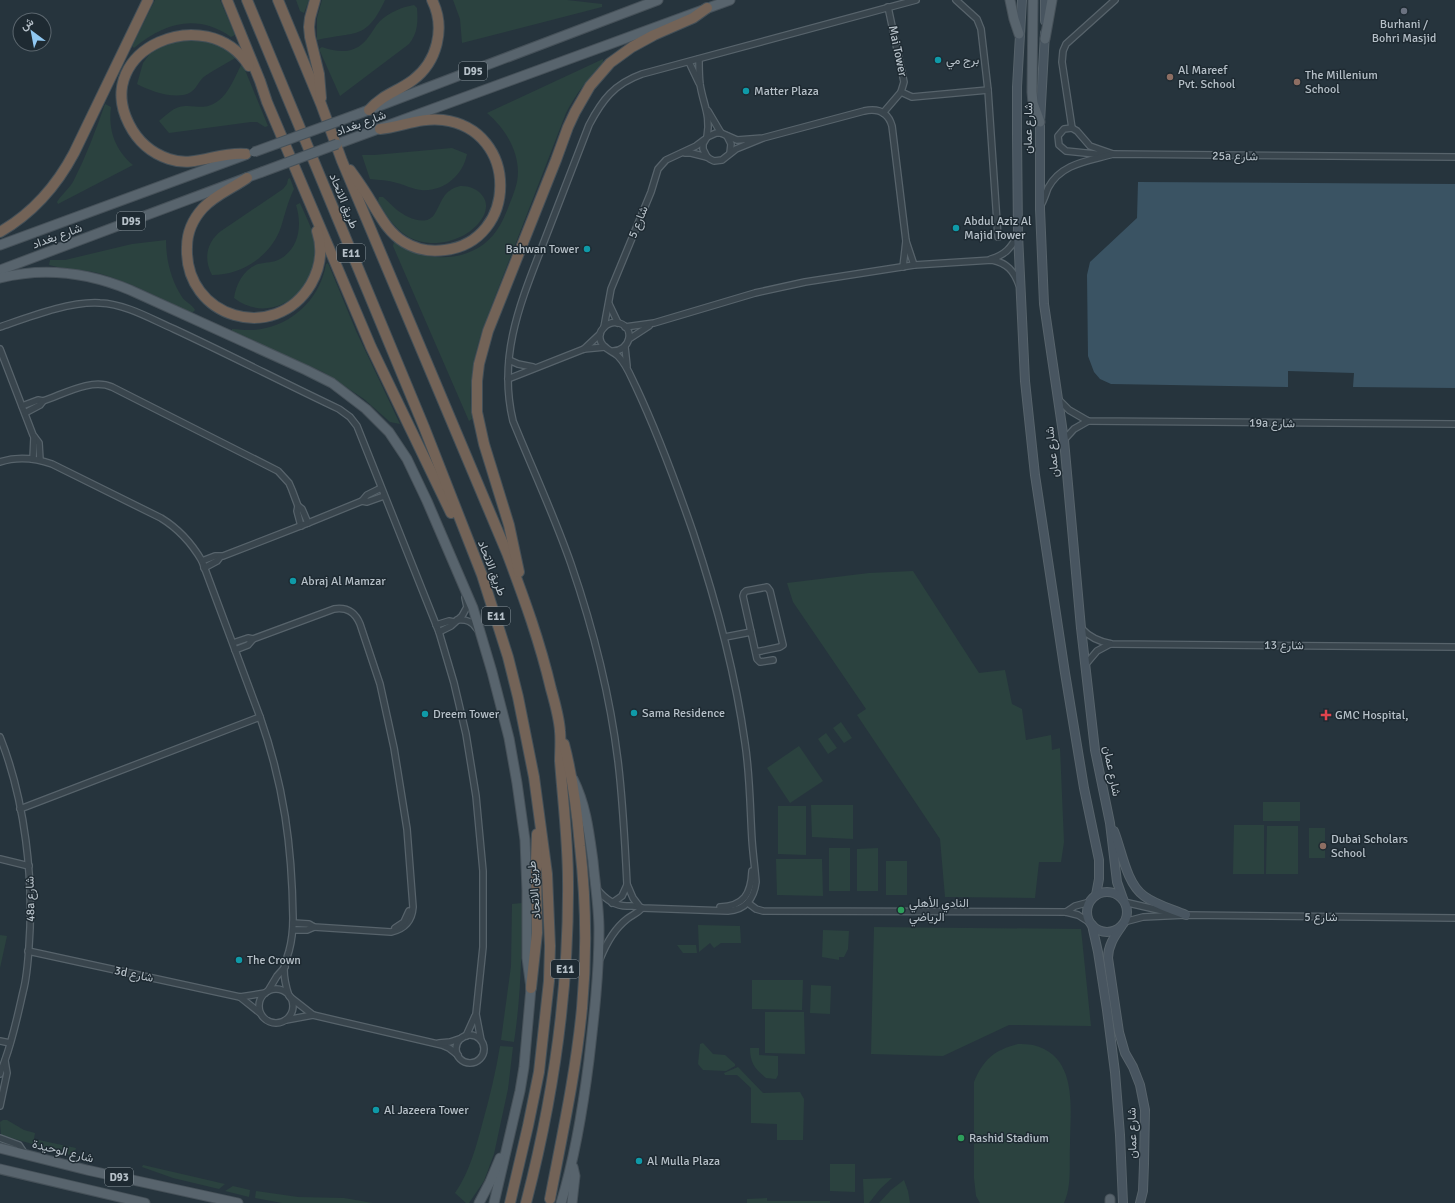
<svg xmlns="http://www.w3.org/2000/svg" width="1455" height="1203" viewBox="0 0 1455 1203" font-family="Signika,Vazirmatn,sans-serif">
	<rect width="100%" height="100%" fill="#26343d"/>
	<g fill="#2b423f">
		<path d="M155 0H220L235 35 231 37C197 13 164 23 134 48L132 46Z"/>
		<polygon points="296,0 309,0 304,13 300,11"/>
		<path d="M322 0H385C366 41 355 31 317 40V18Z"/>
		<polygon points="453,0 567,0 602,4 602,7 462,43 460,19"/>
		<path d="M414 5 417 8C418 21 418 33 409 44L340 96 319 49 322 47C339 53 355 54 367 39 372 33 375 26 380 21 390 12 402 7 414 5Z"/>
		<path d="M211 38 237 57C227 63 215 69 205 76 199 80 197 88 191 92 177 101 150 91 137 84L143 63 151 52 164 41Z"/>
		<path d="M603 59V63C588 78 576 94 566 113L483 328C473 358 468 387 472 419L469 421 393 246 394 242C425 264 474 264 497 230 502 223 505 215 508 208 511 200 515 191 517 182 522 155 506 129 487 113Z"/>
		<path d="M241 65H243L268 126 265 127 257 122H251L169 133 159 121C165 116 172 109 179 107 193 103 204 112 218 101 229 93 235 77 241 65Z"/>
		<path d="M105 104 111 107C108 130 115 150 133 165L58 204 57 202C62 194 70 188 74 180 86 156 96 130 105 104Z"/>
		<path d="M452 148 467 154C463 176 443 192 421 190 412 189 405 185 397 183 388 180 379 180 370 179L362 155H374Z"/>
		<path d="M290 178 294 189C288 201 285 214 281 227 271 256 242 275 212 275 203 258 207 242 221 231L283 189 287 184 288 179Z"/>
		<path d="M460 186C476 185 492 198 484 215 471 241 431 251 407 236 394 228 385 214 378 201L379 197H383C388 201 392 206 397 210 406 217 425 227 434 215 443 201 442 191 460 186Z"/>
		<path d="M300 203C305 215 313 229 315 243 322 288 273 328 234 298 236 284 244 269 258 264 266 262 273 263 280 259 300 248 302 224 296 205Z"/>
		<path d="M166 240C166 260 171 280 182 297 185 302 192 304 195 310L193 312H190C160 298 130 282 98 273 82 269 65 270 49 265L50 260H65L132 244Z"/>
		<path d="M328 263 356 331 400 424 390 422 364 399 323 372 232 331V329C244 330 255 331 266 328 297 321 321 295 326 264Z"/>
		<polygon points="913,571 979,673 1005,670 1012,704 1022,709 1026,740 1051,735 1052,750 1060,748 1064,842 1061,862 1039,862 1035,898 945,897 940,839 857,715 866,709 793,602 787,583 869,573"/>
		<polygon points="841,722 852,738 844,743 833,728"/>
		<polygon points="826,733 837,748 828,754 818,739"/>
		<polygon points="799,746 823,781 790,803 767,768"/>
		<rect x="1263" y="802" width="37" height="19"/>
		<polygon points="811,805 853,805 853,839 812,837"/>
		<polygon points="778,806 806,806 806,855 778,854"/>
		<polygon points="1234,825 1264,825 1264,874 1233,874"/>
		<polygon points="1267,826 1298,826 1298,874 1266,874"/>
		<rect x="1309" y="828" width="16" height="30"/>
		<rect x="829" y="848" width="21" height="43"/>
		<polygon points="878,848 878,891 857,891 857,849"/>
		<polygon points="776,859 822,859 823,896 777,895"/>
		<rect x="886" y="861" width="21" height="34"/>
		<path d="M522 903C522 949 521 996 514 1042L501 1040 511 966 512 904Z"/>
		<polygon points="698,925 740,926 741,943 721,943 714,948 710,943 699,952"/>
		<polygon points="874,927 1081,929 1091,1026 1009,1025 943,1056 871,1054"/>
		<polygon points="823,930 849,931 848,949 844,957 839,957 839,960 822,957"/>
		<polygon points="0,935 7,936 0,968"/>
		<polygon points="677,945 696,945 697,953 683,953"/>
		<polygon points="752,980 803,980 802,1010 752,1009"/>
		<polygon points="811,985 831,986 830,1014 810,1013"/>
		<polygon points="765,1012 804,1012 805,1054 765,1053"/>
		<polygon points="703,1043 713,1054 725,1055 735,1064 735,1066 726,1071 703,1070 698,1064 700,1044"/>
		<path d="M1018 1044C1022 1044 1028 1044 1033 1045 1079 1056 1070 1110 1070 1145 1069 1163 1072 1186 1064 1203H980L976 1196 974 1178V1082C983 1060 994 1050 1018 1044Z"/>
		<path d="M500 1046 513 1047 508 1089 494 1154 484 1181 469 1203H466L455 1193C470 1171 476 1147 483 1121 490 1096 496 1071 500 1046Z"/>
		<path d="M750 1048H759V1055L778 1056V1075L776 1079 766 1078C755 1069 750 1063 750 1048Z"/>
		<polygon points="738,1067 763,1093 800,1092 804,1099 803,1140 777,1140 777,1124 751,1123 751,1088 737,1075 725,1075 724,1073"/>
		<polygon points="3,1120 7,1120 24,1130 35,1133 34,1139 76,1148 74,1156 1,1135 0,1122"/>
		<polygon points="830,1164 855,1164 855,1192 830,1191"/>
		<polygon points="143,1165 225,1184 219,1189 173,1178 142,1167"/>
		<polygon points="892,1178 880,1189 869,1203 864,1203 863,1179"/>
		<polygon points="904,1180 908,1191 910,1203 879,1203 891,1190"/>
		<polygon points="233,1186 250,1190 249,1197 225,1191"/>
		<polygon points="256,1191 298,1197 344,1198 373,1203 282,1203 255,1198"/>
		<polygon points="767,1198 767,1201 830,1201 830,1203 747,1203 747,1199"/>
	</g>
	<polygon fill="#3a5363" points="1138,182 1455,184 1455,388 1353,387 1354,373 1288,371 1288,387 1111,384 1100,379 1094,372 1088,356 1087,275 1090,262 1137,218"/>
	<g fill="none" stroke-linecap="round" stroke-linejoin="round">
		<defs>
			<g id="street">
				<polyline points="956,0 977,19 981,29 988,90 998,237"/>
				<path d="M699 59C699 67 699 76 700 84 703 104 711 115 707 137"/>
				<polyline points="689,62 699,83"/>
				<polyline points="901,92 912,97 988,90"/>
				<polyline points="708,111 721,133"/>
				<polyline points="883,113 901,92 904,82 888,7"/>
				<polyline points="1072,128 1062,62 1063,51 1066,44 1115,0"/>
				<polyline points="727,136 731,144 730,153"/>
				<path d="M763 138 737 140 721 133H716L707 137 703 144V149L707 157 710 159 714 161 722 160 736 149 763 138 864 111C878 108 888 112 892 126L906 241 914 265"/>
				<polyline points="685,153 691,153 707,157"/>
				<polyline points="1105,155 1066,151 1059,145 1058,136 1064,129 1072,128 1077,131 1090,146 1113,154"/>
				<path d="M1041 205C1044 200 1046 193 1048 188 1061 163 1089 161 1113 154L1455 157"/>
				<path d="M991 259C1005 255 1011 248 1018 235"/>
				<polyline points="903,267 906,241"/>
				<polyline points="609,304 618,323"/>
				<path d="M0 327C29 317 70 301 100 303 126 304 151 319 174 329 230 355 284 383 339 409L350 417 357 426 439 632 454 683 466 734 476 796 483 871V947L476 1014 481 1040"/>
				<polyline points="604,327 611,289 651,192 658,169 666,160 696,146 704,140"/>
				<path d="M625 327 654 323 755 293 805 282 914 265 992 260C1007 263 1014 271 1019 285"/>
				<polyline points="629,339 649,326"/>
				<polyline points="625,347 627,366"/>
				<polyline points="0,349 33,435 39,443 40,460"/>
				<polyline points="584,349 600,334"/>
				<polyline points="509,360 518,364 533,367"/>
				<polyline points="508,379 584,349 605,347"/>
				<polyline points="1059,400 1069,410 1088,421 1455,424"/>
				<path d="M22 406 38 400 43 401C64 394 91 378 112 387L278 471 289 483 292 490 298 506 297 511 301 526"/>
				<polyline points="25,413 40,405 43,401"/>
				<polyline points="1064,440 1074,429 1088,421"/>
				<polyline points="33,459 34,437"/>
				<path d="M0 462C18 456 35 458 52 464L161 518C179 529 191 542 202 561L260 717C284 786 292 846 293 918 293 929 292 940 289 951 287 957 285 963 284 969 284 978 286 987 289 996"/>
				<polyline points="362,501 367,495 381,488"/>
				<polyline points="298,506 302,509 308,523"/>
				<polyline points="202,561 215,556 223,556 308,523 362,501 367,502 384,496"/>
				<polyline points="204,568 217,561 220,557"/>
				<path d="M457 620C466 619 472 621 477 629"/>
				<polyline points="436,625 449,621 454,622"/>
				<path d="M1081 628C1090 638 1100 642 1112 644L1455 647"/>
				<polyline points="439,632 451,626 462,616 467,607 465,598"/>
				<polyline points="725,637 751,632"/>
				<polyline points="233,643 248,638 253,639"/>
				<path d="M235 650 248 645 253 639 334 609C347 607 355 612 360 624L380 684 394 748 407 829 413 907C412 921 405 929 391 932L314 927 309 924 293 923"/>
				<polyline points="756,652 780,647 783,645 770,591 767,587 746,591 744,593 743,596 757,659 760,662 773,660"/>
				<polyline points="1086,664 1097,651 1110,644"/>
				<path d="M0 737C25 800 34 879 29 946 28 962 27 977 23 992 18 1014 13 1038 5 1060 4 1064 1 1069 0 1074"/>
				<polyline points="20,809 260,717"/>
				<polyline points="0,859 29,866"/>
				<path d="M597 889C605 899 614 906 627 906 632 906 638 905 642 908L728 911C745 910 754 899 756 882 755 868 753 855 752 840 750 808 750 775 745 743 735 671 716 601 693 532 676 483 658 434 636 387 631 377 627 365 618 356 613 351 605 350 601 342 596 331 608 320 619 323 636 328 630 351 613 351"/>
				<polyline points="1124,902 1172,913"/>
				<polyline points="612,903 622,896 627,885"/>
				<polyline points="748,903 756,909 763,911 1066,912 1078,915 1089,922"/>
				<path d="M639 906 633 898 627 884C625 843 623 802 618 761 610 696 592 625 571 564 554 515 532 468 513 421 497 354 522 299 545 239 560 201 574 163 589 125 602 100 614 84 642 74L916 0"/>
				<path d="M720 907C744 906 751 894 752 871"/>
				<polyline points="1066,912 1075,906 1090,902"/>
				<polyline points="1124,922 1143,917 1186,915 1455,918"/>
				<polyline points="395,928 404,922 409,911"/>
				<polyline points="293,930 307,930 314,927"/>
				<polyline points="28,951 240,997 265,993"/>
				<path d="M600 959C606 944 614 929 627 919 632 915 638 913 642 908"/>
				<circle cx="276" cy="1006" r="17"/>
				<polyline points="268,991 277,976 285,967"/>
				<polyline points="240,997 260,1013"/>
				<polyline points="290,997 313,1015 442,1045 449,1048 458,1055"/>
				<polyline points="286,1020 313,1015"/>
				<circle cx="470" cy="1049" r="14"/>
				<polyline points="466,1036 475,1016"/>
				<polyline points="0,1041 10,1043"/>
				<polyline points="439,1043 450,1042 462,1038"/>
				<polyline points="0,1106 7,1073 5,1061"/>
				<polyline points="0,1138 19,1145 25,1154"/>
			</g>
			<g id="secondary">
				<polyline points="1022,0 1017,87 1017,135 1018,234 1025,381 1035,475 1065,673 1084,788 1099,860 1099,879 1096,895"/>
				<polyline points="1045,21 1045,0"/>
				<polyline points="1045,33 1040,122 1040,209 1044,304 1064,440 1081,628 1095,750 1110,823 1117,882 1123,899"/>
				<path d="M1114 831C1122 851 1126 883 1144 896 1156 905 1172 909 1186 915"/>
				<circle cx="1107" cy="912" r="20"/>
				<polyline points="1092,925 1098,952 1107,1010 1115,1072 1120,1135 1123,1203"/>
				<path d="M1121 927C1114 937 1108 946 1108 958L1119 1032 1125 1053 1133 1067 1140 1085 1145 1110 1144 1164 1143 1191 1140 1203"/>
			</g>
			<g id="primary">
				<polyline points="1010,0 1014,19 1019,34"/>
				<polyline points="1033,0 1032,92 1033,103 1040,122"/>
				<polyline points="1045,39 1052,0"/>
				<polyline points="358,114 658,0"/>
				<polyline points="337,144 730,0"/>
				<polyline points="0,245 245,155"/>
				<polyline points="0,270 262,172"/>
				<path d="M0 278C44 267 89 273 130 290L306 370 332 383 366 409 389 432 407 459 427 501 473 608 492 672 509 738 517 783 525 840 527 891V958L531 988 524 1067 520 1091 494 1203"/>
				<polyline points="0,1148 87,1170 238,1203"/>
				<polyline points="0,1169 145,1203"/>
				<polyline points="479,1203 490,1182 500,1158"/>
				<path d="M561 1203C575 1157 583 1108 589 1060 594 1017 599 974 599 930 599 907 595 884 593 861 589 832 586 805 573 779"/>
				<polyline points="572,1203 575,1176 573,1167"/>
				<polyline points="1110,1203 1110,1199"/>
			</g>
			<g id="highway">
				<polyline points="227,0 260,81 267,102 371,347 451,513"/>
				<polyline points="247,0 424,427 482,575 508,657 518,697 534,777 547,874 550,946 549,981 539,1072 528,1126 510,1203"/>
				<path d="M278 0 321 104 342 161 507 553C524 598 540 642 551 689 555 703 559 717 560 731 561 741 560 751 560 761 563 801 568 841 568 881 569 989 553 1099 526 1203"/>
				<polyline points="315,0 310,18 309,27 310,37 319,74 321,98"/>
				<path d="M369 110C383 94 397 92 413 80 437 62 446 28 432 0"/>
				<path d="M246 154C219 151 195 168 169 159 151 153 137 140 129 124 91 49 207 0 249 66"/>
				<path d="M350 170C358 181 365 191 372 203 381 218 389 233 404 242 417 250 431 252 445 250 518 241 520 130 443 120 421 117 401 127 380 129"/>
				<path d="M247 178C233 188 215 195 203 208 193 219 187 233 187 247 184 318 275 345 311 284 320 268 323 249 317 231"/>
				<path d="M0 232C33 213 56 187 74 153L148 0"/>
				<polyline points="519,572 509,525 484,444 477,412 477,381 479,364 488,331 556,160 568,127 575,112 590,86 610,63 632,47 654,35 693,18 707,8"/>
				<polyline points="531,988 537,933 536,862 537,834"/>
				<path d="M550 1199C562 1136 576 1072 582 1008 587 954 586 900 580 846 577 811 573 778 564 744"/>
			</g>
		</defs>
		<use href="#street" stroke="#57636b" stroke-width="8"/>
		<use href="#secondary" stroke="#57636b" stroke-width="10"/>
		<use href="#primary" stroke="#465159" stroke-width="11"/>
		<use href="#highway" stroke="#445058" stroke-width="12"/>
		<use href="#street" stroke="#39454d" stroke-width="5.5"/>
		<use href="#secondary" stroke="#485560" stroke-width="8"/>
		<use href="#primary" stroke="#58646d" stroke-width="9"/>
		<use href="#highway" stroke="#736357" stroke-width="10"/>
		<defs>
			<g id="primary-bridge">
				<polyline points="254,152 358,114"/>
				<polyline points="262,172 337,144"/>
			</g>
		</defs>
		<use href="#primary-bridge" stroke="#465159" stroke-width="11" stroke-linecap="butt"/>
		<use href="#primary-bridge" stroke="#58646d" stroke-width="9"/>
	</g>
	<circle fill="#6b7280" stroke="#1e2a32" stroke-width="1.5" cx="1404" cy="11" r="4"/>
	<g fill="#0f9aa8" stroke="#1e2a32" stroke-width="1.5">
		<circle cx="938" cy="60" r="4"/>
		<circle cx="746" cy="91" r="4"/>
		<circle cx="956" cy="228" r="4"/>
		<circle cx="587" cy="249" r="4"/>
		<circle cx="293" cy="581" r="4"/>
		<circle cx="634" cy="713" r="4"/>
		<circle cx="425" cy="714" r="4"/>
		<circle cx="239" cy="960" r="4"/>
		<circle cx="376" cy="1110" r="4"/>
		<circle cx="639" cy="1161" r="4"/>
	</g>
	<g fill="#8d6e63" stroke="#1e2a32" stroke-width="1.5">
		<circle cx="1170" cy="77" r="4"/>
		<circle cx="1297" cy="82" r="4"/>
		<circle cx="1323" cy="846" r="4"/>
	</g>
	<path fill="#e0444e" stroke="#1e2a32" stroke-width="1.5" d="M1324 709h4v4h4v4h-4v4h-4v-4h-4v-4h4z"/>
	<g fill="#2e9e5b" stroke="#1e2a32" stroke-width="1.5">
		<circle cx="901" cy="910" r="4"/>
		<circle cx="961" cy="1138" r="4"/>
	</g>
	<g text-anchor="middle" stroke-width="3" stroke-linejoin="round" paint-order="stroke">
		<g fill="#1e2a32" stroke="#88939b" stroke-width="1">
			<rect x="459" y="62" width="28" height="18" rx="3"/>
			<rect x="117" y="212" width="28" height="18" rx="3"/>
			<rect x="337" y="244" width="28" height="18" rx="3"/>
			<rect x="482" y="607" width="28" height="18" rx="3"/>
			<rect x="551" y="960" width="28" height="18" rx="3"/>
			<rect x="105" y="1168" width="28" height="18" rx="3"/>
		</g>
		<g font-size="11" font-weight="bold" fill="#b6c0c8">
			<text x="473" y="75">D95</text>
			<text x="131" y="225">D95</text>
			<text x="351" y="257">E11</text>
			<text x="496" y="620">E11</text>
			<text x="565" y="973">E11</text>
			<text x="119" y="1181">D93</text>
		</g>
		<g font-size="12" fill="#b6c0c8" stroke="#1e2a32" text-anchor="start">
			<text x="1404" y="28" text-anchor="middle">Burhani /<tspan x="1404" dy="14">Bohri Masjid</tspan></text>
			<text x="946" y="64">برج مي</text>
			<text x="1178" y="74">Al Mareef<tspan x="1178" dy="14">Pvt. School</tspan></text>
			<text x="1305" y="79">The Millenium<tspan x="1305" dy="14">School</tspan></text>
			<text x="754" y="95">Matter Plaza</text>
			<text x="964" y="225">Abdul Aziz Al<tspan x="964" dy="14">Majid Tower</tspan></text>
			<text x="579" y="253" text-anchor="end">Bahwan Tower</text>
			<text x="301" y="585">Abraj Al Mamzar</text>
			<text x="642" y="717">Sama Residence</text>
			<text x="433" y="718">Dreem Tower</text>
			<text x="1335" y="719">GMC Hospital,</text>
			<text x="1331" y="843">Dubai Scholars<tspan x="1331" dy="14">School</tspan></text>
			<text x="909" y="907">النادي الأهلي<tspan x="909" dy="14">الرياضي</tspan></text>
			<text x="247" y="964">The Crown</text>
			<text x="384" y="1114">Al Jazeera Tower</text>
			<text x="969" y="1142">Rashid Stadium</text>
			<text x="647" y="1165">Al Mulla Plaza</text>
		</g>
		<g font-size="12" fill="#b6c0c8" stroke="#1e2a32">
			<text transform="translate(898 51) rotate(78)" y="4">Mai Tower</text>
			<text transform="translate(361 123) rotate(-20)" y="4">شارع بغداد</text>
			<text transform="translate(1028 128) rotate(-89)" y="4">شارع عمان</text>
			<text transform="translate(1235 156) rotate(1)" y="4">25a شارع</text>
			<text transform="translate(344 201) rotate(68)" y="4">طريق الاتحاد</text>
			<text transform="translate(638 222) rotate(-68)" y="4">شارع 5</text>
			<text transform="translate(57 236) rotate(-20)" y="4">شارع بغداد</text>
			<text transform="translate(1272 423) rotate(1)" y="4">19a شارع</text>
			<text transform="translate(1052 452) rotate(-96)" y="4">شارع عمان</text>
			<text transform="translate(492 568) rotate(69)" y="4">طريق الاتحاد</text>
			<text transform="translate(1284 645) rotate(1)" y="4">شارع 13</text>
			<text transform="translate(1112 771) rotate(79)" y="4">شارع عمان</text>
			<text transform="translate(534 890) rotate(-95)" y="4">طريق الاتحاد</text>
			<text transform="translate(30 899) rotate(-91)" y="4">48a شارع</text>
			<text transform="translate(1321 917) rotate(1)" y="4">شارع 5</text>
			<text transform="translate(134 974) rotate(12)" y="4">3d شارع</text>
			<text transform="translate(1132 1133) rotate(-91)" y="4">شارع عمان</text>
			<text transform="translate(63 1151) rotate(14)" y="4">شارع الوحيدة</text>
		</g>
	</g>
	<g transform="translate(32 32) rotate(328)"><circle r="19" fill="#1e2a32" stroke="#5b666e"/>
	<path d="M0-3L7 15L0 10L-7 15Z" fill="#90c8f2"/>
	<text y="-6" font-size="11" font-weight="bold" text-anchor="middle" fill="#b6c0c8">ش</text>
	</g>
</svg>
